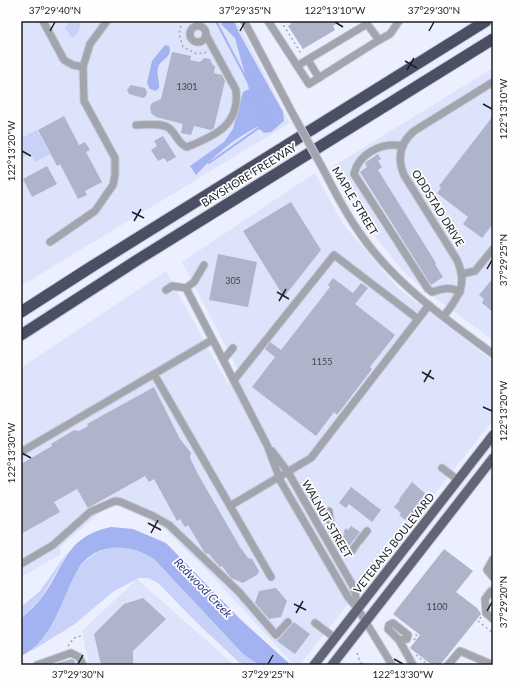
<svg xmlns="http://www.w3.org/2000/svg" width="514" height="686" viewBox="0 0 514 686" font-family="Lato,sans-serif">
	<rect width="100%" height="100%" fill="#ecf0fe"/>
	<g fill="#dce3fb">
		<polygon points="21,21 237,21 290,123 21,286"/>
		<polygon points="493,68 493,340 424,290 401,269 360,217 332,167"/>
		<polygon points="315,173 343,224 398,288 493,361 493,420 300,665 294,665 216,580 161,525 117,506 103,510 60,547 61,554 21,577 21,368 166,271 228,384 238,370 182,262"/>
		<polygon points="137,579 234,665 89,665 82,631"/>
	</g>
	<g fill="#c8d2f8">
		<polygon points="71,21 78,21 81,25 76,36 72,38 65,27"/>
		<polygon points="37,130 50,154 35,162 31,153 23,157 21,150 24,148 21,144 21,138"/>
		<path d="M111 547C128 547 140 549 154 559L243 654 259 665H242L198 624 158 583 148 578H139L114 591 75 624 30 652 47 632 77 570 86 560 98 552Z"/>
		<polygon points="69,550 42,597 21,619 21,607 40,591"/>
	</g>
	<g fill="#a3b2f0">
		<path d="M223 21H234L239 33 283 112 284 121 271 132 264 133 257 127C233 139 214 156 196 175L190 166 224 142 233 129 243 92 249 89 235 38 221 24Z"/>
		<path d="M165 45 169 46C173 57 163 58 159 65 155 74 160 80 159 88L156 91 150 89 147 83 152 61Z"/>
		<path d="M111 527 133 529 166 543 240 619 291 665H259L243 654 154 559C130 542 93 542 77 571 61 599 53 641 21 656V619C28 612 37 604 43 596 66 564 65 537 111 527Z"/>
	</g>
	<g fill="none" stroke-linecap="round" stroke-linejoin="round">
		<polyline stroke="#a3b2f0" stroke-width="2" points="209,163 263,125 267,118 216,21"/>
	</g>
	<g fill="#aeb4ca">
		<polygon points="288,21 340,21 333,26 335,30 303,49 288,26 291,24"/>
		<polygon points="172,52 191,56 190,60 200,62 204,58 210,59 213,65 215,66 214,73 222,75 225,81 214,128 211,130 194,126 191,135 181,133 183,124 156,117 151,113 150,107 152,103 161,99"/>
		<polygon points="131,85 145,88 147,92 146,96 143,98 129,94 127,90"/>
		<polygon points="64,116 79,145 85,142 90,150 86,152 102,182 85,191 87,195 78,199 60,164 57,166 38,130"/>
		<polygon points="493,116 493,224 482,238 463,224 468,217 437,193 441,188 439,186"/>
		<polygon points="163,136 176,157 167,162 164,158 158,161 151,150 157,146 154,141"/>
		<polygon points="378,154 381,159 378,161 382,167 378,170 436,263 435,264 443,277 431,285 360,172 367,167 365,163"/>
		<polygon points="47,166 57,184 32,197 23,179"/>
		<polygon points="291,202 321,250 284,297 243,231"/>
		<polygon points="218,254 257,262 248,307 209,300"/>
		<polygon points="333,278 353,293 361,283 368,288 355,304 395,335 370,367 372,369 337,415 334,412 316,436 252,387 275,357 265,349 270,342 281,350 330,287 328,285"/>
		<polygon points="493,278 493,312 482,303 484,299 479,295"/>
		<polygon points="154,387 180,439 191,453 190,458 199,476 240,547 248,558 252,559 259,571 258,574 243,583 231,578 222,566 220,567 208,553 206,554 203,550 188,525 185,527 180,519 177,521 154,479 149,482 145,476 88,508 77,489 54,502 60,512 21,534 21,464 52,446 51,444 74,430 79,431 88,426 87,424"/>
		<polygon points="412,482 428,496 408,522 399,515 401,513 394,507 400,500 399,499"/>
		<polygon points="351,487 381,510 372,522 349,504 346,508 339,503"/>
		<polygon points="351,526 360,532 349,546 342,537 345,534 343,533 346,528 348,530"/>
		<polygon points="444,549 473,571 456,592 477,608 481,614 440,665 432,665 410,648 420,635 393,614"/>
		<polygon points="276,588 287,601 281,617 269,619 255,603 259,591"/>
		<polygon points="143,598 166,619 133,651 133,665 101,665 94,634 124,604"/>
		<polygon points="294,622 310,634 295,654 277,641"/>
		<polygon points="72,659 75,661 76,665 57,665 57,663"/>
	</g>
	<g fill="none" stroke-linecap="round" stroke-linejoin="round">
		<defs>
			<g id="minor">
				<polyline points="43,21 64,60 73,65 83,67"/>
				<polyline points="244,21 295,118"/>
				<polyline points="268,21 309,84 379,40 367,24 297,66"/>
				<circle cx="198" cy="34" r="8"/>
				<polyline points="379,40 390,34 399,21"/>
				<polyline points="308,60 319,78"/>
				<path d="M136 125C145 125 163 122 170 129 177 135 178 144 187 147 215 136 240 125 236 90L206 35"/>
				<path d="M403 146C382 142 359 153 354 174L428 289 432 292C443 289 449 286 460 292"/>
				<path d="M322 167C335 192 347 216 364 239 398 286 447 320 493 354"/>
				<polyline points="50,242 95,211 113,185 115,175 115,158 84,101 83,67 90,44 107,21"/>
				<polyline points="462,274 475,271 493,249"/>
				<polyline points="186,288 267,445 281,482 348,597 358,609 392,665"/>
				<polyline points="166,290 172,286 186,288 194,282 204,265"/>
				<path d="M444 316C459 296 468 285 457 260L404 175C397 158 400 143 414 131L493 82"/>
				<polyline points="224,359 233,348"/>
				<polyline points="154,374 271,577"/>
				<polyline points="234,380 334,255 418,319"/>
				<polyline points="272,451 288,472 354,588 358,608"/>
				<polyline points="21,452 212,340"/>
				<polyline points="442,468 458,480"/>
				<polyline points="230,506 311,458 429,305"/>
				<polyline points="329,511 331,527 344,550 351,552 356,545"/>
				<polyline points="359,541 367,531"/>
				<polyline points="493,559 487,570 493,577"/>
				<polyline points="21,564 53,545 90,512 108,504 115,501 121,502 153,516 169,525 239,592 276,635 288,622"/>
				<polyline points="493,592 491,591 485,599 486,613 493,619"/>
				<polyline points="315,623 335,638"/>
				<polyline points="399,640 407,639 408,635 393,623 389,625 388,629 399,640 413,665"/>
				<polyline points="37,665 71,653 79,657 83,665"/>
				<polyline points="448,665 460,651 493,665"/>
			</g>
			<g id="major">
				<polyline points="314,665 493,435"/>
				<polyline points="332,665 493,458"/>
			</g>
			<g id="highway">
				<polyline points="21,312 91,267 486,21"/>
				<polyline points="21,335 142,257 493,39"/>
			</g>
		</defs>
		<use href="#minor" stroke="#c7cad7" stroke-width="9"/>
		<use href="#major" stroke="#c7cad7" stroke-width="11"/>
		<use href="#highway" stroke="#c7cad7" stroke-width="13"/>
		<g stroke="#a2a6b1" stroke-width="1.5" stroke-dasharray="2 3" stroke-linecap="butt">
			<polyline points="182,21 179,34 183,47 197,54 208,52"/>
			<polyline points="281,21 302,55"/>
			<polyline points="481,617 478,621 493,633"/>
			<polyline points="414,640 417,636 415,634"/>
			<polyline points="68,646 74,638 81,636"/>
			<polyline points="357,653 361,665"/>
			<polyline points="416,655 428,665"/>
			<polyline points="357,665 360,663 371,665"/>
		</g>
		<use href="#minor" stroke="#a2a4ae" stroke-width="7"/>
		<use href="#major" stroke="#616576" stroke-width="9"/>
		<use href="#highway" stroke="#4a4f63" stroke-width="11"/>
		<defs>
			<polyline id="minor-bridge" points="295,118 322,167"/>
		</defs>
		<use href="#minor-bridge" stroke="#c7cad7" stroke-width="9" stroke-linecap="butt"/>
		<use href="#minor-bridge" stroke="#a2a4ae" stroke-width="7"/>
	</g>
	<path fill="none" stroke="#1d1f27" stroke-width="1.5" d="M335 22 343 27M50 31 55 22M240 31 245 22M429 31 434 22M405 61 417 68M407 70 414 58M483 104 492 109M22 151 31 156M132 212 144 218M134 221 141 209M487 269 492 260M277 292 289 299M279 301 286 289M422 372 434 379M424 382 431 370M483 407 492 411M22 453 31 458M148 523 161 530M151 533 158 520M294 604 306 610M487 611 492 602M296 613 303 601M394 659 403 664M78 664 83 655M268 664 273 655"/>
	<g text-anchor="middle" stroke-width="3.5" stroke-linejoin="round" paint-order="stroke">
		<g font-size="9" fill="#414450">
			<text x="187" y="90">1301</text>
			<text x="233" y="284">305</text>
			<text x="322" y="365">1155</text>
			<text x="437" y="610">1100</text>
		</g>
		<g font-size="11" fill="#1d1f27" stroke="#fefefe">
			<text transform="translate(249 175) rotate(-32)" y="4">BAYSHORE FREEWAY</text>
			<text transform="translate(355 201) rotate(59)" y="4">MAPLE STREET</text>
			<text transform="translate(438 208) rotate(58)" y="4">ODDSTAD DRIVE</text>
			<text transform="translate(327 519) rotate(60)" y="4">WALNUT STREET</text>
			<text transform="translate(394 543) rotate(-52)" y="4">VETERANS BOULEVARD</text>
		</g>
		<g font-size="12" font-style="italic" fill="#323b83" stroke="#fefefe">
			<text transform="translate(203 588) rotate(46)" y="4">Redwood Creek</text>
		</g>
	</g>
	<rect width="514" height="686" fill="none" stroke="#fefefe" stroke-width="44"/>
	<rect x="22" y="22" width="470" height="642" fill="none" stroke="#1d1f27" stroke-width="1.5"/>
	<g font-size="10" text-anchor="middle" fill="#1d1f27">
		<text x="55" y="14">37°29'40"N</text>
		<text x="245" y="14">37°29'35"N</text>
		<text x="335" y="14">122°13'10"W</text>
		<text x="434" y="14">37°29'30"N</text>
		<text transform="translate(503 109) rotate(-90)" y="4">122°13'10"W</text>
		<text transform="translate(11 151) rotate(-90)" y="4">122°13'20"W</text>
		<text transform="translate(503 260) rotate(-90)" y="4">37°29'25"N</text>
		<text transform="translate(503 411) rotate(-90)" y="4">122°13'20"W</text>
		<text transform="translate(11 453) rotate(-90)" y="4">122°13'30"W</text>
		<text transform="translate(503 602) rotate(-90)" y="4">37°29'20"N</text>
		<text x="78" y="678">37°29'30"N</text>
		<text x="268" y="678">37°29'25"N</text>
		<text x="403" y="678">122°13'30"W</text>
	</g>
</svg>
